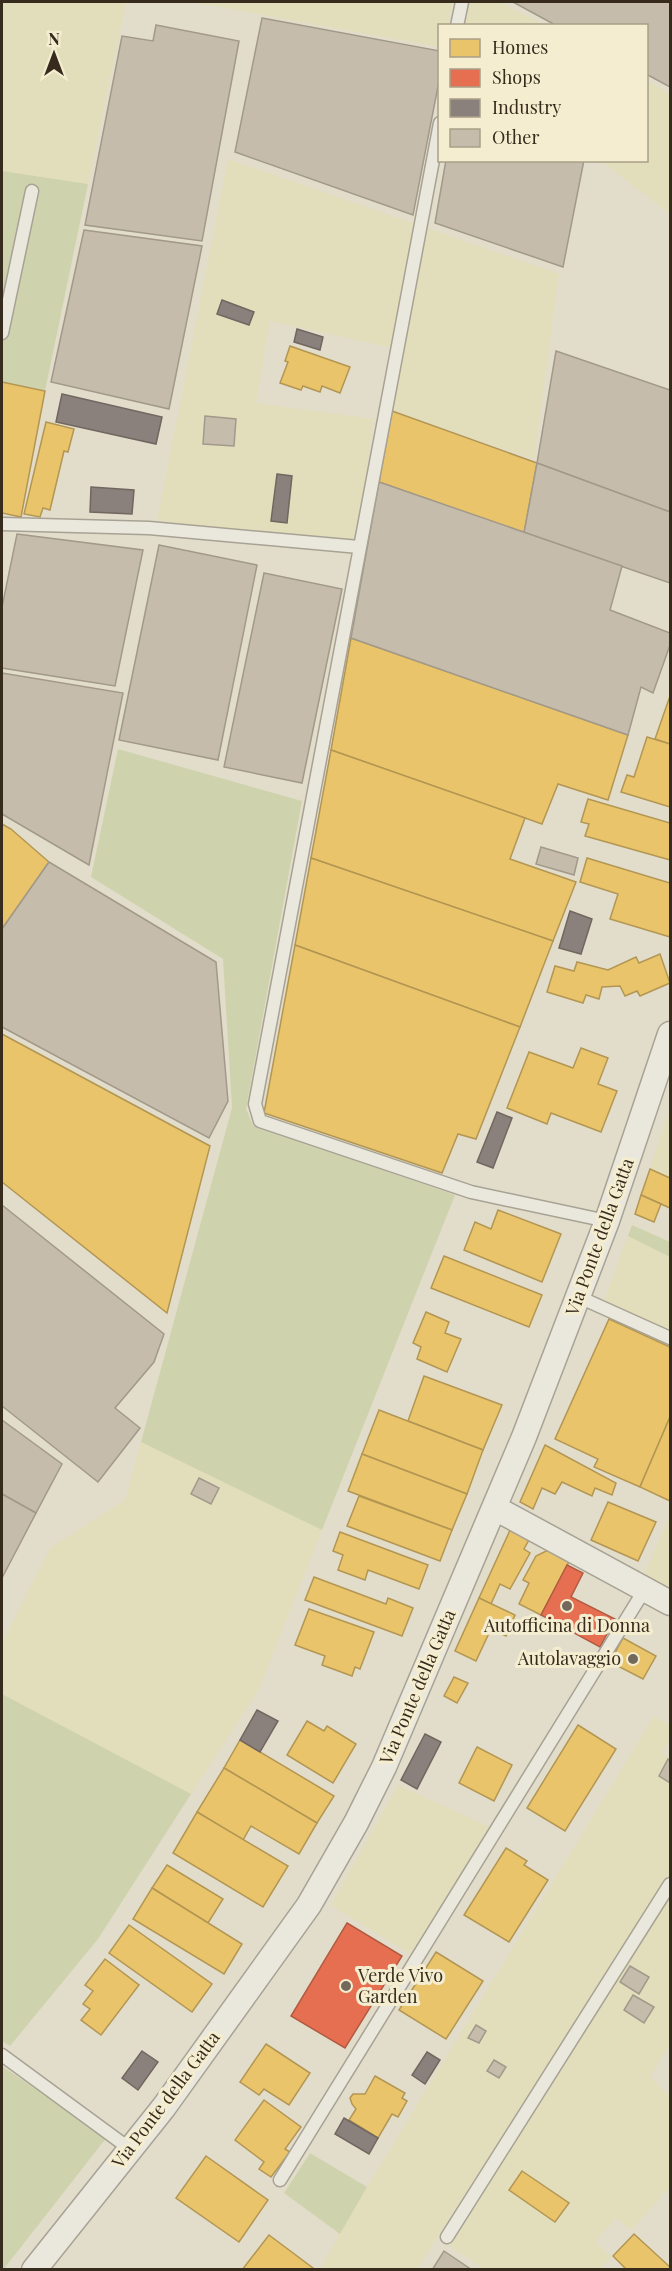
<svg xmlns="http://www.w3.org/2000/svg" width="672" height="2271" viewBox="0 0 672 2271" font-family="'Playfair Display',serif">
	<rect width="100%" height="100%" fill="#e2ddca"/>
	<g fill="#e2debb">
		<polygon points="2,2 126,2 88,184 2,171"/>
		<polygon points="191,2 453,2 448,25 440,26 439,47"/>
		<polygon points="467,2 500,2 544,25 464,26"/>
		<polygon points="647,81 670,94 670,214 601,161 646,160"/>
		<polygon points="228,159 559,274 534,459 392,411 402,350 270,321 256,403 374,419 356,541 157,521"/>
		<polygon points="670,1108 670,1178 650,1169"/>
		<polygon points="628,1236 670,1257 670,1331 604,1301"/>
		<polygon points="141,1442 322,1530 259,1689 191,1794 2,1694 2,1643 50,1548 125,1500"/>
		<polygon points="670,1515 670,1590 644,1575"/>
		<polygon points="654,1716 670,1725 670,1739 662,1753 670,1758 670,1874 417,2269 319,2270 367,2187"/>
		<polygon points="398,1785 490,1827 410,1954 331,1905"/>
		<polygon points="670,1896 670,2044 650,2077 670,2096 670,2187 631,2230 616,2218 595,2241 611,2257 599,2269 484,2269 449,2246"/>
	</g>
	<g fill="#cfd3ad">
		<polygon points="2,171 88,184 45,391 2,382"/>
		<polygon points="118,749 302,801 246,1109 253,1125 455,1195 322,1530 141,1442 232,1108 223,959 91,877"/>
		<polygon points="632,1225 670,1242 670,1257 628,1236"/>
		<polygon points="2,1694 191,1794 98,1939 10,2046 2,2041"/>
		<polygon points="2,2066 107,2137 3,2270 2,2269"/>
		<polygon points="310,2153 367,2187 340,2234 284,2193"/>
	</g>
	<g fill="#e9c46a" stroke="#b39653" stroke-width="1.5">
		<polygon points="290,346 350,367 340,393 322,386 320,392 303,386 301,390 280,383 288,362 285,361"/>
		<polygon points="2,382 45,391 21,517 2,513"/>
		<polygon points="392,411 537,463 524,533 379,482"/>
		<polygon points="46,422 74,429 68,452 64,451 50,510 43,508 40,517 24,514"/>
		<polygon points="351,638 628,735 608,800 558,784 542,824 331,750"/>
		<polygon points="670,696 670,744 655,739"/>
		<polygon points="647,737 670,744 670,807 621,792 627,775 634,777"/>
		<polygon points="331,750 525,818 510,859 576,882 553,941 311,858"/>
		<polygon points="588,799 670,823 670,860 585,836 589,824 581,822"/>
		<polygon points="2,824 11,829 49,862 2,929"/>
		<polygon points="311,858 553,941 520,1027 295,945"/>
		<polygon points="587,858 670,883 670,937 610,919 618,894 580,882"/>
		<polygon points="295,945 520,1027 476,1139 458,1134 442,1173 264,1113"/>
		<polygon points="660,954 670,983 640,996 637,991 625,996 620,986 602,987 599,999 586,995 583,1003 547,992 555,966 574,971 577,962 608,970 636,957 639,963"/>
		<polygon points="2,1034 210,1146 167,1313 2,1182"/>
		<polygon points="581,1048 608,1058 598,1084 617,1091 601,1132 551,1113 547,1124 507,1108 529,1052 573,1068"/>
		<polygon points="650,1169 670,1178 670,1208 641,1195"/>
		<polygon points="641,1195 661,1204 654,1222 635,1214"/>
		<polygon points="498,1210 561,1234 542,1282 464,1250 475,1222 491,1229"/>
		<polygon points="444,1256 542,1295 529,1327 431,1288"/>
		<polygon points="426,1312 449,1322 445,1333 461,1339 447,1372 417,1359 421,1347 413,1343"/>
		<polygon points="609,1319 670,1347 670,1417 640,1487 594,1467 598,1459 555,1439"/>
		<polygon points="424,1376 502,1405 483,1450 408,1421"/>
		<polygon points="379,1410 483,1450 467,1494 362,1454"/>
		<polygon points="670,1417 670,1501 640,1487"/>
		<polygon points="545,1445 616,1483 612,1495 595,1488 592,1496 562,1482 555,1494 542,1488 533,1509 520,1502"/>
		<polygon points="362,1454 467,1494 452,1530 348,1491"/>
		<polygon points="359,1496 452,1530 440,1561 347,1526"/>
		<polygon points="608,1502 656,1522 638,1561 591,1540"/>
		<polygon points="511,1528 530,1538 524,1549 530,1553 510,1589 500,1584 491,1604 479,1598"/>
		<polygon points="340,1532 428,1565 419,1589 368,1570 365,1580 338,1570 343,1555 333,1551"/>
		<polygon points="550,1549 570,1560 541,1615 519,1604 529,1583 523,1580 536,1556"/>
		<polygon points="314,1577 386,1604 388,1598 413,1608 402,1636 305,1600"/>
		<polygon points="479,1598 515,1615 506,1636 491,1629 476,1661 455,1651"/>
		<polygon points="309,1609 374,1632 360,1669 355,1667 352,1676 322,1665 325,1656 295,1645"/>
		<polygon points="623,1638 656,1656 643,1679 610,1662"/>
		<polygon points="454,1677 468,1683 457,1703 444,1696"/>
		<polygon points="307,1721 324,1731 327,1726 356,1744 333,1783 287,1755"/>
		<polygon points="578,1725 616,1749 565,1831 527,1808"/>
		<polygon points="240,1740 334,1796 317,1823 224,1768"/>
		<polygon points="477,1747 512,1765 494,1801 459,1783"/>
		<polygon points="224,1768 317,1823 299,1854 251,1826 243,1840 197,1812"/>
		<polygon points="197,1812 288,1866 263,1907 173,1853"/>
		<polygon points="506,1848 527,1861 524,1865 548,1880 509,1942 464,1915"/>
		<polygon points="167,1865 223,1899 208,1923 152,1888"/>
		<polygon points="152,1888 242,1944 224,1974 133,1919"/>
		<polygon points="129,1925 212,1984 192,2012 109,1953"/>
		<polygon points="436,1952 483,1981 446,2039 399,2010"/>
		<polygon points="105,1959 139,1985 101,2035 81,2020 90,2009 83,2004 93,1991 85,1985"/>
		<polygon points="266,2044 310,2073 289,2105 264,2089 259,2095 240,2082"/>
		<polygon points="375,2076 405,2093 402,2098 407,2101 398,2117 392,2114 378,2138 349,2120 356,2109 352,2104 350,2098 353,2094 365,2094"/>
		<polygon points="264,2100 301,2127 285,2149 290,2152 271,2177 259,2169 264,2162 235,2140"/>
		<polygon points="206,2156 268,2200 239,2242 176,2198"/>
		<polygon points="522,2171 569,2203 555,2222 509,2190"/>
		<polygon points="634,2234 670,2267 670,2270 627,2270 613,2256"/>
		<polygon points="269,2235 313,2268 312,2270 242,2270"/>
	</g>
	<g fill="#e76f51" stroke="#b25b41" stroke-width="1.5">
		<polygon points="567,1565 583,1573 571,1597 615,1619 600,1647 541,1615"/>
		<polygon points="347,1923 402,1956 345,2048 291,2016"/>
	</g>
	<g fill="#8a817c" stroke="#716760" stroke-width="1.5">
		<polygon points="222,300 254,312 249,325 217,314"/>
		<polygon points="297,329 323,337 320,350 294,342"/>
		<polygon points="62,394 162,417 156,444 56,422"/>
		<polygon points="277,474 292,476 287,523 271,521"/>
		<polygon points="91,487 134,490 132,514 90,512"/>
		<polygon points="570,911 592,919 581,954 559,948"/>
		<polygon points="497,1112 512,1118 493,1168 477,1162"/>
		<polygon points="257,1710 278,1721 260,1752 240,1740"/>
		<polygon points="425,1734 441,1742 417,1789 401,1780"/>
		<polygon points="142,2051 158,2062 138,2090 122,2078"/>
		<polygon points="427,2052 440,2060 425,2084 412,2075"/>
		<polygon points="344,2118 378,2138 369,2154 335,2134"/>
	</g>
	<g fill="#c6bcab" stroke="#a2998a" stroke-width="1.5">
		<polygon points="513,2 670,2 670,87 646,74 646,26 557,26"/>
		<polygon points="262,18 440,51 440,76 413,215 235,152"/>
		<polygon points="156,25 239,41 202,241 85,225 122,36 153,41"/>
		<polygon points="446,160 584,160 563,267 435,223"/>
		<polygon points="84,230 202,246 169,409 51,382"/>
		<polygon points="556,351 670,390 670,512 537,463"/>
		<polygon points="205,416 236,419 234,446 203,444"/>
		<polygon points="537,463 670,512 670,583 524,533"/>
		<polygon points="379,482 622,566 610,610 670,633 670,645 653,693 641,687 628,735 351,638"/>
		<polygon points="17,534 143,550 115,686 2,668 2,607"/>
		<polygon points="159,545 257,565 218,760 119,740"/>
		<polygon points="264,573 342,589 302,783 224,767"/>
		<polygon points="2,673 123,693 89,865 2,814"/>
		<polygon points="541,847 578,858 574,875 536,864"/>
		<polygon points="49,862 216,962 228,1101 209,1138 2,1027 2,929"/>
		<polygon points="2,1205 164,1334 154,1362 115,1408 140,1428 98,1482 2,1406"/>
		<polygon points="2,1420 62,1464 36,1513 2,1494"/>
		<polygon points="199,1478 219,1488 211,1504 191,1494"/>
		<polygon points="2,1494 36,1513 2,1578"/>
		<polygon points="668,1759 670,1761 670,1783 659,1776"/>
		<polygon points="630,1966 649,1977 639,1994 620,1982"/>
		<polygon points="633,1995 654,2007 644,2023 624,2010"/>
		<polygon points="476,2025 486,2031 479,2043 468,2038"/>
		<polygon points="494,2060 506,2067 499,2078 487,2071"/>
		<polygon points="444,2251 472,2270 432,2270"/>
	</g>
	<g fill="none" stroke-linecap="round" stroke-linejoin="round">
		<defs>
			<g id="service">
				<polyline points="457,26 462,2"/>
				<polyline points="440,123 255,1104 260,1121 471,1192 607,1221"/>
				<polyline points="2,333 32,191"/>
				<polyline points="2,524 149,528 359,547"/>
				<polyline points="579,1297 670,1338"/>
				<polyline points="2,2055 130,2149"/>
				<polyline points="280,2180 645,1589"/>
				<polyline points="447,2237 670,1884"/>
			</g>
			<g id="minor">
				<polyline points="495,1508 670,1603"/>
				<polyline points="34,2270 164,2107 309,1905 356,1823 384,1767 524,1437 607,1221 670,1034"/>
			</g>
		</defs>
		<use href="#service" stroke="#a7a294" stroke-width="15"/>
		<use href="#minor" stroke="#a7a294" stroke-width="27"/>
		<use href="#service" stroke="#eae7dc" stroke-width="12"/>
		<use href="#minor" stroke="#eae7dc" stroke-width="24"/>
	</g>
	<g fill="#72695a" stroke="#f5edd0" stroke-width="2">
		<circle cx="567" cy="1606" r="6"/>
		<circle cx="633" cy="1659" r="6"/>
		<circle cx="346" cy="1986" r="6"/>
	</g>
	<g text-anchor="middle" stroke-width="6" stroke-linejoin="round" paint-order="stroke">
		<g font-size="18" fill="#362b1d" stroke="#f5edd0">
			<text transform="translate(600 1237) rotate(-70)" y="6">Via Ponte della Gatta</text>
			<text transform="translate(418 1687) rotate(-67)" y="6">Via Ponte della Gatta</text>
			<text transform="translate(166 2100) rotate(-53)" y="6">Via Ponte della Gatta</text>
		</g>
		<g font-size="18" fill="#362b1d" stroke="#f5edd0">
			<text x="567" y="1632">Autofficina di Donna</text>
			<text x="621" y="1665" text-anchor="end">Autolavaggio</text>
			<text x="358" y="1982" text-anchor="start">Verde Vivo<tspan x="358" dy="21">Garden</tspan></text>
		</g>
	</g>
	<rect width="672" height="2271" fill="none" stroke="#362b1d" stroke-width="6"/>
	<rect x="438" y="24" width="210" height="138" fill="#f5edd0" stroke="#a99f88" stroke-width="1.5"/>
	<rect x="450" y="39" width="30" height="18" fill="#e9c46a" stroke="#a99f88" stroke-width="1.5"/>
	<text x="492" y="54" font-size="18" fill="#362b1d">Homes</text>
	<rect x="450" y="69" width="30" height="18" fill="#e76f51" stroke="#a99f88" stroke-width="1.5"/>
	<text x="492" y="84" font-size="18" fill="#362b1d">Shops</text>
	<rect x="450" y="99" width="30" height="18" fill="#8a817c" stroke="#a99f88" stroke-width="1.5"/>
	<text x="492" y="114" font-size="18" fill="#362b1d">Industry</text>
	<rect x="450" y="129" width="30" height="18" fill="#c6bcab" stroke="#a99f88" stroke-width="1.5"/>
	<text x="492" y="144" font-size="18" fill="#362b1d">Other</text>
	<g transform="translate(54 54)" stroke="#f5edd0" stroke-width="4.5" paint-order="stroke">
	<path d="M0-4.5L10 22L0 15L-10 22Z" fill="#362b1d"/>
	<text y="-9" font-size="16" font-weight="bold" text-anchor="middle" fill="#362b1d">N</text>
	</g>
</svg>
